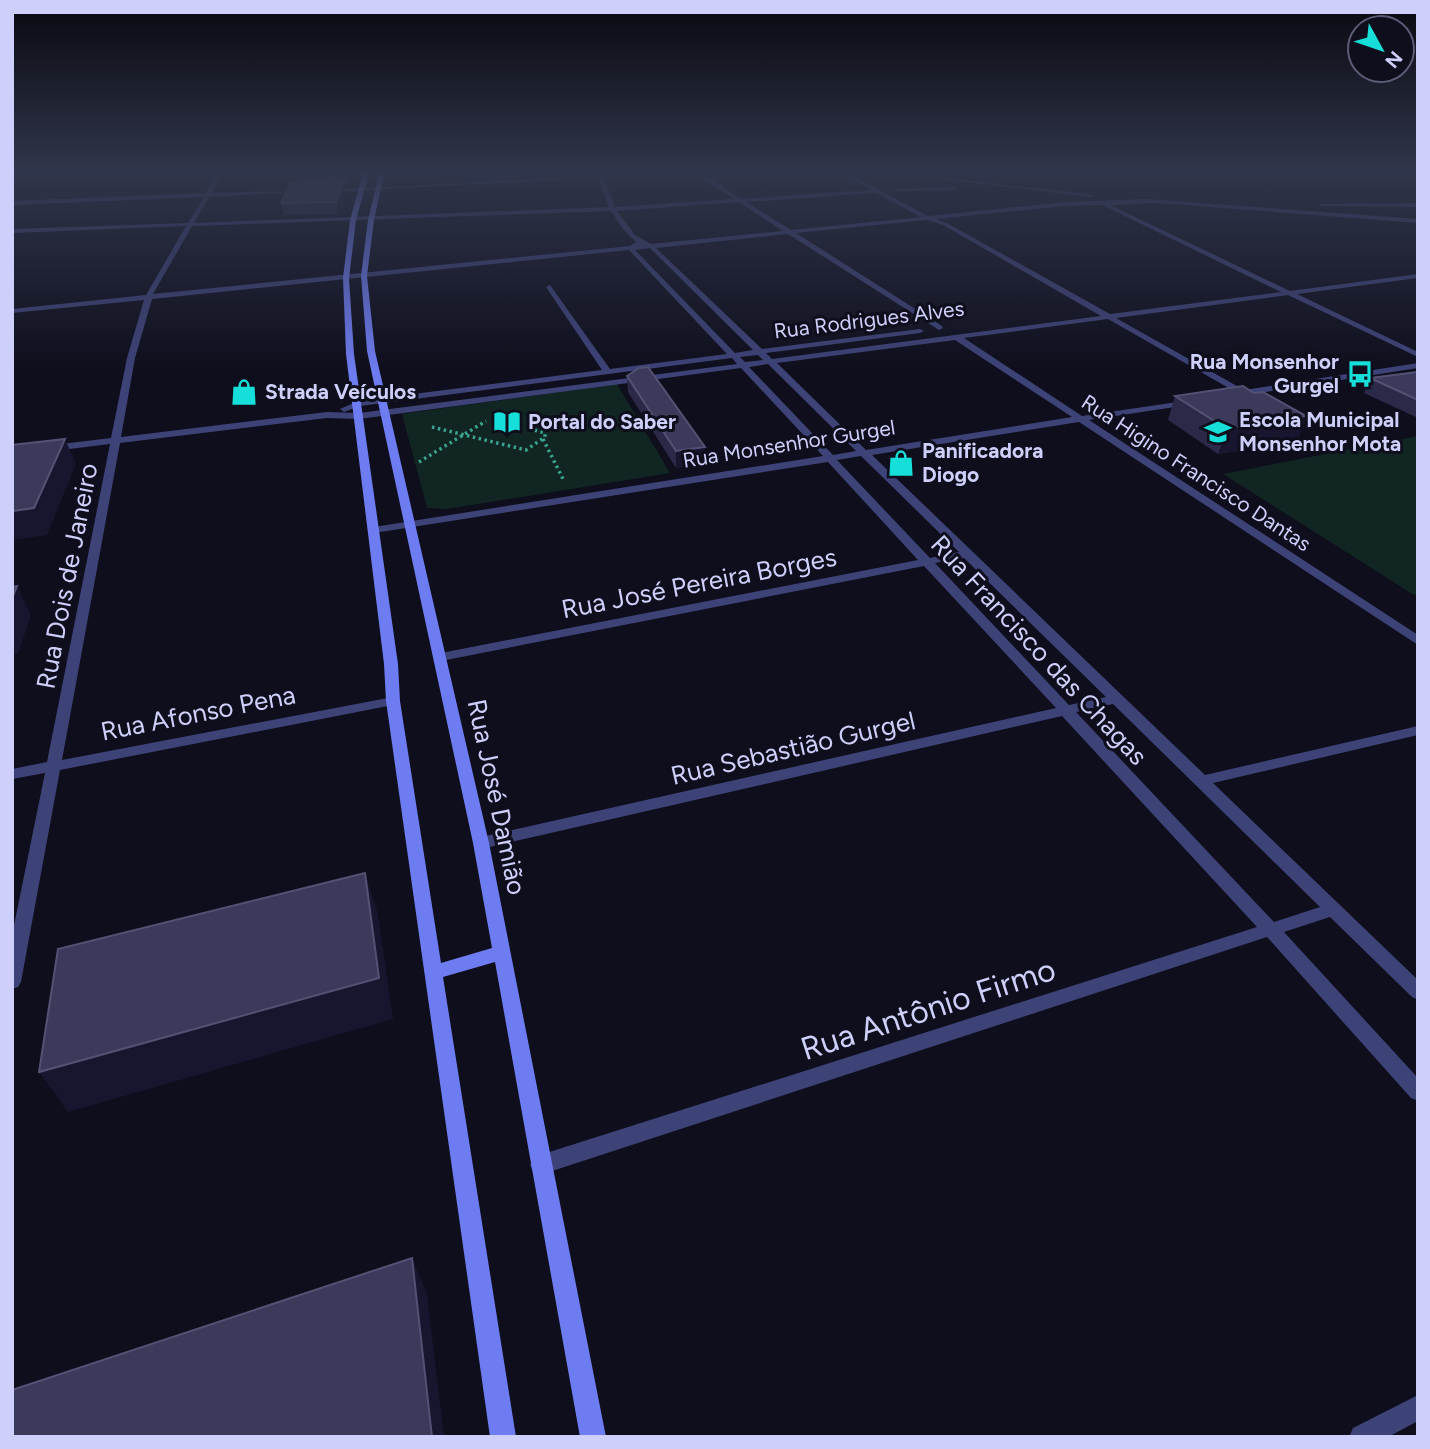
<svg xmlns="http://www.w3.org/2000/svg" width="1430" height="1449" viewBox="0 0 1430 1449" font-family="Figtree,sans-serif">
	<rect width="100%" height="100%" fill="#0e0e1c"/>
	<g fill="#112622">
		<polygon points="617,384 670,473 447,509 427,508 402,414"/>
		<polygon points="1418,436 1418,594 1414,595 1223,474"/>
	</g>
	<g fill="none" stroke-linecap="round" stroke-linejoin="round">
		<g stroke="#39a38f" stroke-width="3.5" stroke-dasharray="2.5 3.5" stroke-linecap="butt">
			<polyline points="432,427 526,450 545,437 545,433 530,429"/>
			<polyline points="543,439 564,481"/>
			<polyline points="419,462 486,421"/>
		</g>
		<g fill="#3d4277" fill-rule="evenodd">
			<path d="M218 170H223L211 193 309 191 209 197 194 223 609 207 598 178 327 192 324 190 718 170H743L741 172 702 173 741 199 871 190 836 170H842L928 216 1066 202 1147 199 1418 219V223L1156 203 1110 205 1290 291 1418 274V278L1297 294 1418 352V357L1288 295 1116 318 1244 390 1418 363V368L1233 397 1229 394 1234 391 1108 319 964 338 1082 416 1191 400V404L1188 405 1089 420 1418 635V645L1079 422 872 455 1205 775 1418 726V735L1213 783 1418 980V1000L1412 997 1330 917 1284 932 1418 1078V1101L1411 1098 1267 937 540 1175 533 1172 530 1165 533 1158 540 1155 1257 927 1062 716 481 849 475 847 473 843 475 839 481 837 1056 708 924 566 441 661 436 660 435 657 436 654 441 653 918 560 828 462 374 533 369 530 374 527 823 456 741 368 359 419 327 418 120 443 62 760 393 697 400 701 393 705 60 770 21 982 18 987 12 989V935L45 773 12 779V769L47 762 110 444 12 456V450L111 438 127 358 144 300 12 313V309L146 295 186 226 12 233V229L188 223 204 197 12 205V201L206 193ZM695 174 734 199 615 207 603 178ZM876 193 921 217 791 230 746 202ZM739 202 783 231 651 244 635 235 617 211ZM1102 205 1281 292 1110 314 947 223 936 219 1066 206ZM611 211 623 229 636 242 630 246 153 294 192 226ZM927 220 943 225 1101 316 772 359 766 353 920 333 924 331 920 329 762 349 656 248 788 234 939 330 943 328 942 326 796 233ZM650 248 753 350 735 353 635 250ZM629 250 727 354 610 369 550 285 546 287 602 370 358 401 340 409 344 412 360 406 732 358 737 364 359 413 327 412 121 437 135 358 152 299ZM955 340 1072 417 866 450 777 363ZM758 355 763 360 745 362 740 357ZM768 364 856 451 833 455 749 367ZM861 456 959 552 930 558 837 460ZM964 558 1106 697 1069 705 935 563ZM1113 704 1320 907 1274 922 1076 712Z"/>
			<polygon points="861,170 874,170 1095,195 1092,197"/>
			<polygon points="958,187 956,190 893,191 896,189"/>
			<polygon points="1418,203 1418,207 1318,206 1321,204"/>
			<polygon points="1418,1395 1418,1421 1388,1437 1349,1437 1353,1428"/>
		</g>
		<polygon fill="#6e7cf1" fill-rule="evenodd" points="364,170 370,170 356,220 349,278 354,354 398,664 400,701 441,963 492,948 473,843 367,351 361,276 368,220 380,170 385,170 374,220 367,276 375,351 489,843 606,1437 580,1437 495,962 443,977 516,1437 490,1437 386,701 384,664 346,354 343,278 350,220"/>
	</g>
	<g fill="#2a2948">
		<polygon points="296,170 353,170 349,183 344,184 346,192 338,214 284,215 281,203 298,183 295,171"/>
		<polygon points="1418,372 1418,418 1364,393 1370,378"/>
		<polygon points="627,376 705,447 705,464 676,468 628,392"/>
		<polygon points="1254,393 1306,416 1297,441 1218,454 1168,420 1175,396"/>
	</g>
	<g fill="#18162f">
		<polygon points="346,170 353,170 349,183"/>
		<polygon points="344,181 346,192 338,214 336,202"/>
		<polygon points="1306,416 1297,441 1218,454 1227,429"/>
		<polygon points="65,439 76,464 47,535 12,540 12,511"/>
		<polygon points="705,447 705,464 676,468 676,451"/>
		<polygon points="17,586 31,615 18,654 12,655 12,598"/>
		<polygon points="365,873 378,914 393,1019 68,1112 39,1072"/>
		<polygon points="412,1258 427,1294 444,1437 432,1437"/>
	</g>
	<g fill="#3c3a5b" stroke="#535274" stroke-width="2">
		<polygon points="296,170 333,170 295,171"/>
		<polygon points="344,181 336,202 281,203 291,183"/>
		<polygon points="648,367 705,447 676,451 627,376 639,368"/>
		<polygon points="1418,372 1418,400 1370,378"/>
		<polygon points="1243,386 1254,393 1263,392 1306,416 1227,429 1175,396"/>
		<polygon points="65,439 34,508 12,511 12,445"/>
		<polygon points="17,586 12,598 12,587"/>
		<polygon points="365,873 379,978 39,1072 58,949"/>
		<polygon points="412,1258 432,1437 12,1437 12,1390"/>
	</g>
	<linearGradient id="sky" x2="0" y2="1"><stop stop-color="#08080f"/><stop offset="0.46" stop-color="#30364b"/><stop offset="1" stop-color="#30364b" stop-opacity="0"/></linearGradient>
	<rect width="1430" height="372" fill="url(#sky)"/>
	<defs>
		<symbol id="bus-bare" viewBox="-9 -9 18 18"><path d="M-5-6H5V4H4V6H2V4H-2V6H-4V4H-5ZM-3.5-4V0h7V-4ZM-3.5 1.2v1.5H-2V1.2ZM2 1.2v1.5H3.5V1.2Z" fill="#16ded8" stroke="#0e0e1c" stroke-width="2.5" paint-order="stroke"/></symbol>
		<symbol id="shop-bare" viewBox="-9 -9 18 18"><path d="M-5-2.5h2.3a2.7 3.5 0 0 1 5.4 0H5L5.5 6h-11ZM-1.5-2.5h3a1.5 2.3 0 0 0-3 0Z" fill="#16ded8" stroke="#0e0e1c" stroke-width="2.5" paint-order="stroke"/></symbol>
		<symbol id="library-bare" viewBox="-9 -9 18 18"><path d="M-6-4Q-3-5.5-.7-3.5V5Q-3 3-6 4ZM6-4Q3-5.5 .7-3.5V5Q3 3 6 4Z" fill="#16ded8" stroke="#0e0e1c" stroke-width="2.5" paint-order="stroke"/></symbol>
		<symbol id="school-bare" viewBox="-9 -9 18 18"><path d="M0-5L7-2L0 1L-7-2ZM-4 1L0 2.5L4 1V4Q0 6-4 4Z" fill="#16ded8" stroke="#0e0e1c" stroke-width="2.5" paint-order="stroke"/></symbol>
	</defs>
	<g fill-rule="evenodd">
		<use href="#bus-bare" x="1341" y="355" width="38" height="38"/>
		<use href="#shop-bare" x="225" y="373" width="38" height="38"/>
		<use href="#library-bare" x="488" y="403" width="38" height="38"/>
		<use href="#school-bare" x="1199" y="413" width="38" height="38"/>
		<use href="#shop-bare" x="882" y="444" width="38" height="38"/>
	</g>
	<g text-anchor="middle" stroke-width="6" stroke-linejoin="round" paint-order="stroke">
		<g font-size="21" fill="#cecffa" stroke="#0e0e1c">
			<text transform="translate(869 320) rotate(-7)" y="7">Rua Rodrigues Alves</text>
			<text transform="translate(789 444) rotate(-9)" y="7">Rua Monsenhor Gurgel</text>
			<text transform="translate(1196 473) rotate(33)" y="7">Rua Higino Francisco Dantas</text>
		</g>
		<g font-size="21" font-weight="bold" fill="#cecffa" stroke="#0e0e1c" text-anchor="start">
			<text x="1339" y="369" text-anchor="end">Rua Monsenhor<tspan x="1339" dy="24">Gurgel</tspan></text>
			<text x="265" y="399">Strada Veículos</text>
			<text x="1239" y="427">Escola Municipal<tspan x="1239" dy="24">Monsenhor Mota</tspan></text>
			<text x="528" y="429">Portal do Saber</text>
			<text x="922" y="458">Panificadora<tspan x="922" dy="24">Diogo</tspan></text>
		</g>
		<g font-size="26" fill="#cecffa" stroke="#0e0e1c">
			<text transform="translate(67 576) rotate(-79)" y="9">Rua Dois de Janeiro</text>
			<text transform="translate(699 583) rotate(-11)" y="9">Rua José Pereira Borges</text>
			<text transform="translate(1039 650) rotate(47)" y="9">Rua Francisco das Chagas</text>
			<text transform="translate(198 713) rotate(-11)" y="9">Rua Afonso Pena</text>
			<text transform="translate(793 748) rotate(-13)" y="9">Rua Sebastião Gurgel</text>
			<text transform="translate(497 797) rotate(78)" y="9">Rua José Damião</text>
		</g>
		<g font-size="32" fill="#cecffa" stroke="#0e0e1c">
			<text transform="translate(928 1009) rotate(-18)" y="11">Rua Antônio Firmo</text>
		</g>
	</g>
	<rect width="1430" height="1449" fill="none" stroke="#cecffa" stroke-width="28"/>
	<g transform="translate(1381 49) rotate(130)"><circle r="33" fill="#0e0e1c" stroke="#5b5b75" stroke-width="2"/>
	<path d="M0-5L12 26L0 18L-12 26Z" fill="#16ded8"/>
	<text y="-10" font-size="19" font-weight="bold" text-anchor="middle" fill="#cecffa">N</text>
	</g>
</svg>
